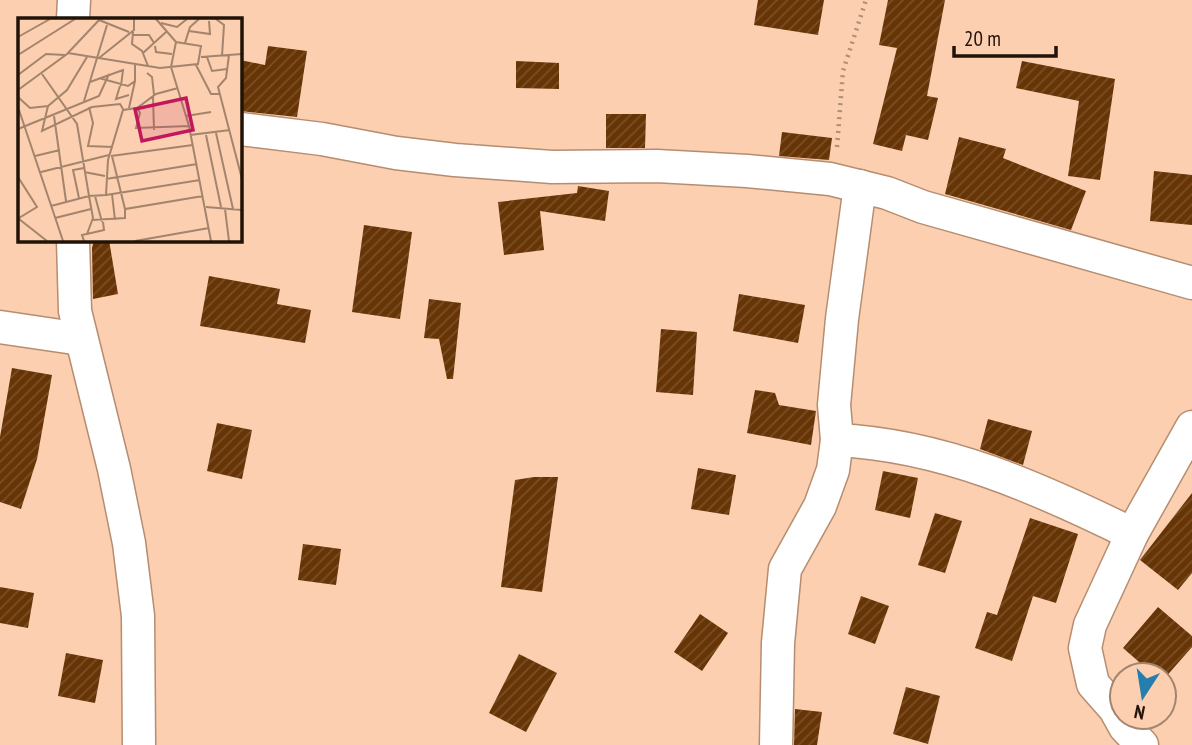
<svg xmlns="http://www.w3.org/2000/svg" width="1192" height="745" viewBox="0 0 1192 745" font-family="'PT Sans Narrow',sans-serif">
	<defs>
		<pattern id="building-hatch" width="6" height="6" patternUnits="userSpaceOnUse" patternTransform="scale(1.75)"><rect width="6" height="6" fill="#673505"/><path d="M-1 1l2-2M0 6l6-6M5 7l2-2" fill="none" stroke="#784f28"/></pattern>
	</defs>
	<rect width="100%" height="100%" fill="#fbcfb0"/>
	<g fill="url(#building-hatch)">
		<polygon points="758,0 824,0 818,35 754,25"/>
		<polygon points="888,0 945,0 927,96 938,98 928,140 906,135 902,151 873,144 897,48 879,45"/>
		<polygon points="268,46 307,51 297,117 240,111 240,60 265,65"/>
		<polygon points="516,61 559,63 559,89 516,88"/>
		<polygon points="1022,61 1115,79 1100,180 1068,176 1079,101 1016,88"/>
		<polygon points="606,114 646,114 645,148 606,148"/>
		<polygon points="782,132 832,138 829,160 779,156"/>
		<polygon points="959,137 1006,149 1003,158 1086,191 1071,230 945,194"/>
		<polygon points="1154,171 1192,175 1192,225 1150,221"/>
		<polygon points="578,186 609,191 605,221 540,211 544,250 504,255 498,202 577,193"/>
		<polygon points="364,225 412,232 400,319 352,312"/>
		<polygon points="94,240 109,240 118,294 93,299 92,248"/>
		<polygon points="209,276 280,289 277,304 311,310 305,343 200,326"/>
		<polygon points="739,294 805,305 798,343 733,331"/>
		<polygon points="429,299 461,303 453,379 447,379 439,339 424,338"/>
		<polygon points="661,329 697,332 693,395 656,392"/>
		<polygon points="12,368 52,375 37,459 21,509 0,502 0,437"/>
		<polygon points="755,390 775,393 779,405 816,411 811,445 747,433"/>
		<polygon points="988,419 1032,431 1023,465 980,449"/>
		<polygon points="217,423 252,430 242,479 207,471"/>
		<polygon points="698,468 736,475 729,515 691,509"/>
		<polygon points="883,471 918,478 910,518 875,510"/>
		<polygon points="534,477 558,477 542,592 501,587 515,480"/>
		<polygon points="1192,493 1192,573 1178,590 1140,560"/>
		<polygon points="935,513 962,521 945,573 918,565"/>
		<polygon points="1030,518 1078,534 1056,603 1033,596 1012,661 975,648 987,612 997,615"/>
		<polygon points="303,544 341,549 336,585 298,580"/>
		<polygon points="0,587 34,593 28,628 0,623"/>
		<polygon points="861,596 889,606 875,644 848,634"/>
		<polygon points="1158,607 1192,636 1192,647 1164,679 1164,675 1154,675 1123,648"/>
		<polygon points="700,614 728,633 702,671 674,652"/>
		<polygon points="66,653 103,660 95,703 58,696"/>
		<polygon points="519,654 557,673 526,732 489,713"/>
		<polygon points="906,687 940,696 928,744 893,734"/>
		<polygon points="795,709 822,712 817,745 794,745"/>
	</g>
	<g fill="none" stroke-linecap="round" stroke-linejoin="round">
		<defs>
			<g id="minor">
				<polyline points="73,19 74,0"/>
				<polyline points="240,129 322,139 396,153 455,160 552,167 657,166 747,171 830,179 887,193 923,207 1192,283"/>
				<polyline points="73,240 75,311 114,469 129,543 138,616 139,745"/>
				<polyline points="0,327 81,339"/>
				<path d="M837 440C942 445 1039 488 1132 534"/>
				<polyline points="776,745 778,643 785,569 820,506 833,470 837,440 834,405 842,319 860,186"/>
				<polyline points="1142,745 1125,727 1115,709 1093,684 1085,648 1090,625 1132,534 1192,427"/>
			</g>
		</defs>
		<use href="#minor" stroke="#b68d70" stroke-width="35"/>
		<polyline stroke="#b08e76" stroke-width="4.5" stroke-dasharray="2 5" stroke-linecap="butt" points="837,147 843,71 866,0"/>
		<use href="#minor" stroke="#fff" stroke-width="32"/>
	</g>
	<g transform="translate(18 18)">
		<rect width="224" height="224" fill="#fbcfb0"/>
		<path fill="none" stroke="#a4846d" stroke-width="2" d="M198 1 206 7 204 38M81 2 111 14M143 5 159 9 169 1M171 13 192 16 191 3M115 14 114 26 124 33 130 48M115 17H131L136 25M0 19 32 1M158 24 153 49 171 108 193 223M167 25 172 9 181 1M137 28 138 34 154 36M50 35 142 50 180 46 183 28 158 24 138 1M125 35 148 14M0 37 57 1M211 37 208 60 200 69 224 161M183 39 224 36M189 39 194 53 209 51M81 40 116 12V1M178 47 193 76H201M129 55 134 59 136 77M24 56 59 106 71 178 88 177 90 142 105 92 119 90 138 76 160 70M0 57 28 36 47 37M81 60 110 68 117 63V45M72 64 105 52 103 68M102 68 98 81 111 77M0 72 49 36 82 1M0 79 12 90 30 88 49 72 69 39M135 79 136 112M66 83 89 7M30 88 24 113 74 89 102 86 105 91M0 89 45 223M71 89 75 105 70 128 95 129M111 90 117 63M119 90 122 95 118 110 171 108M36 98 48 183M168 98 193 94M0 111 81 78 91 56M198 115 215 191M172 117 212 112M188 117 203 189M17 138 42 132M93 138 175 127M94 138 107 191 185 178M23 154 91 137M66 154 87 158M0 159 19 189 1 200M88 161 179 146M94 176 97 202M88 177 182 162M77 178 84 204M61 180 55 152 66 150M33 188 71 178 75 200 69 216 64 217 66 223M188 189 224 192M207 191 211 223M37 200 73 191M1 201 29 223M74 202 107 200V191M69 216 86 212 85 204M117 223 191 210"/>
		<path fill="#c2185b" fill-opacity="0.15" stroke="#c2185b" stroke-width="3.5" d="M168 80 175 112 124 123 117 91Z"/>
		<rect width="224" height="224" fill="none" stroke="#221308" stroke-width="3.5"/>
	</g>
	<g transform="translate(1143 696) rotate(192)"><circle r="33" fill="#fbcfb0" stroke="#a4846d" stroke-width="2"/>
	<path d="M0-5L12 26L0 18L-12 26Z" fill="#267ead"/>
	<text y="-10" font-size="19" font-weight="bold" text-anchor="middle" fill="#221308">N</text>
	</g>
	<path d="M954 46v10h102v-10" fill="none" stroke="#221308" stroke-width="3.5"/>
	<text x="964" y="46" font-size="21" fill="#221308" stroke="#fbcfb0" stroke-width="5" paint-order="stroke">20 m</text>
</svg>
